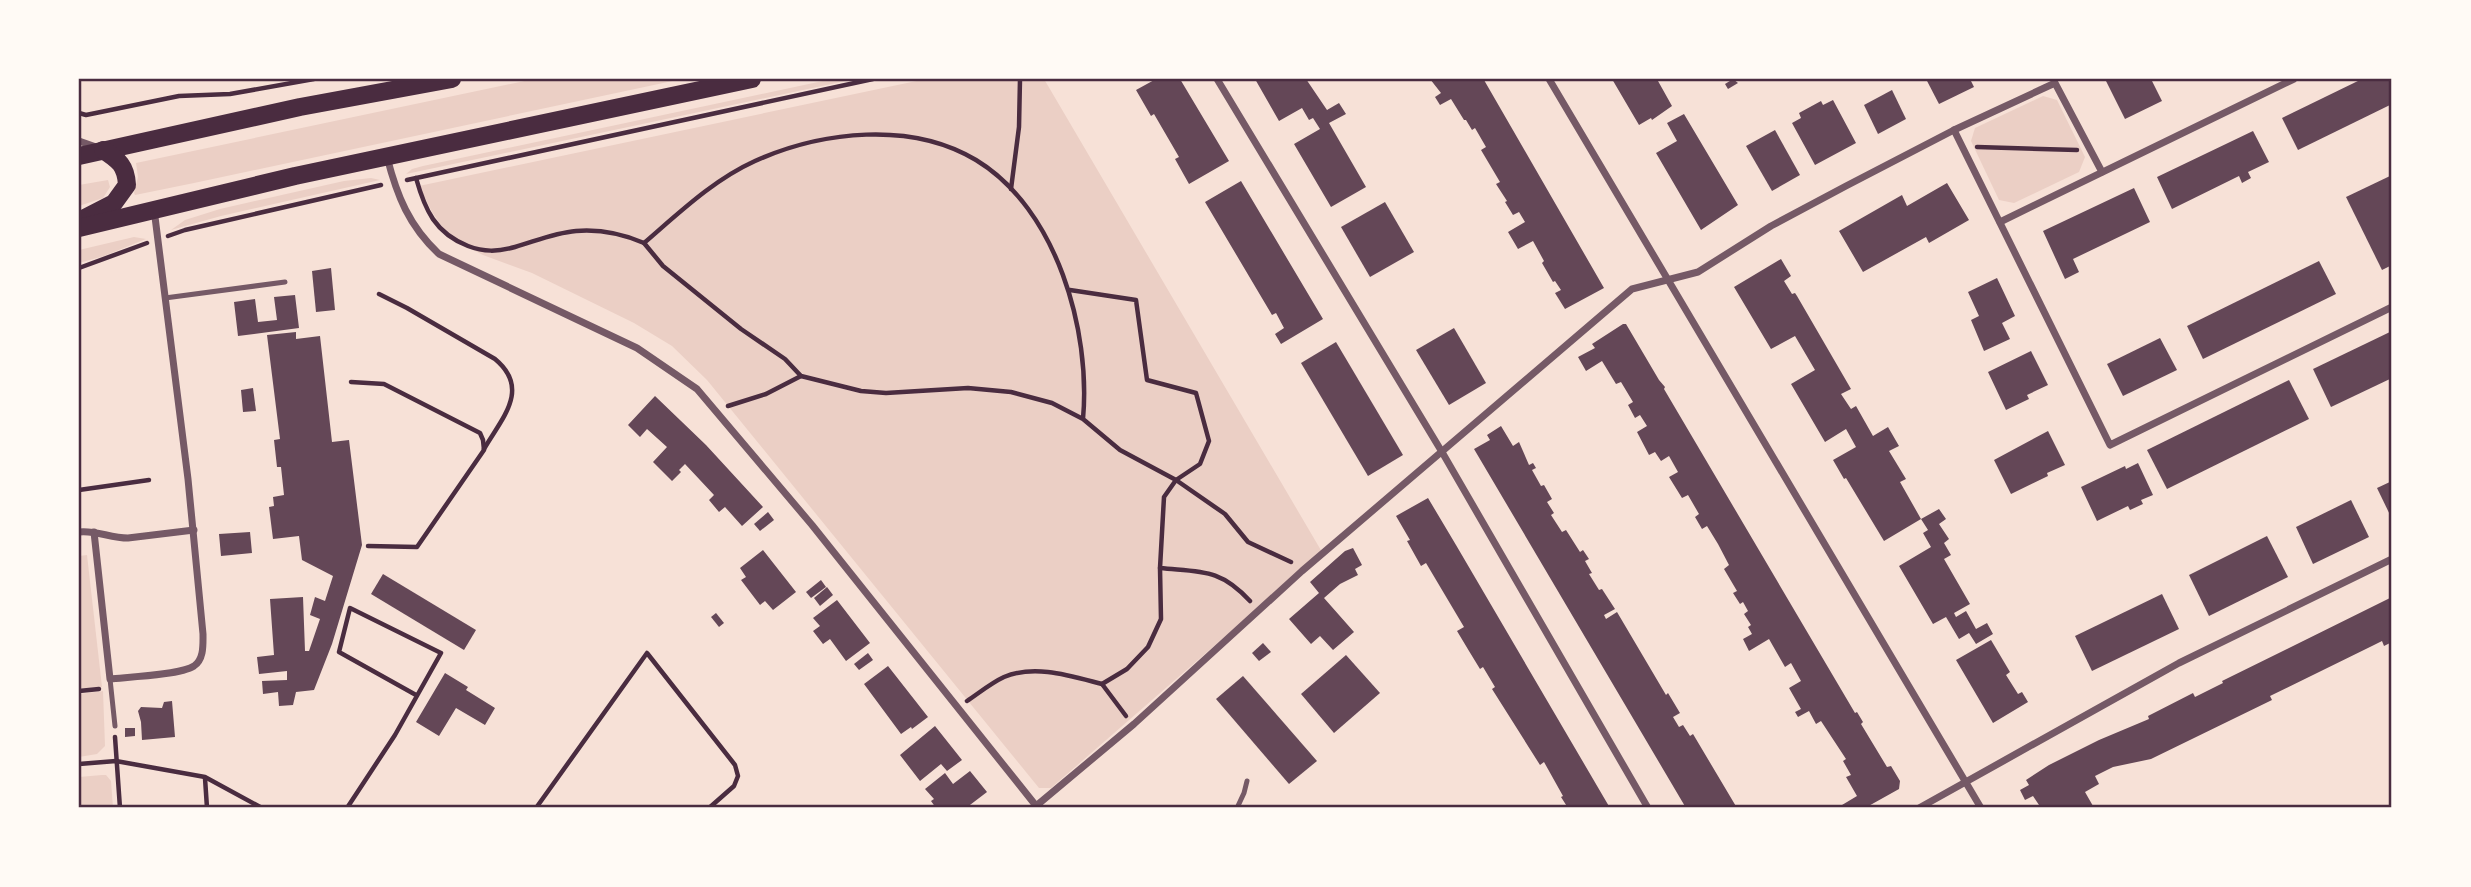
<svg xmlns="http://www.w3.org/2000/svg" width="2471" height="887" viewBox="0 0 2471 887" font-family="'PT Sans',sans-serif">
	<rect width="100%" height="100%" fill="#f7e1d7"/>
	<g fill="#ebcfc5">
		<polygon points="534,79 682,79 194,183 135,195 134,193 138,177 136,163"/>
		<polygon points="832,79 855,79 406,174 412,169 423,166"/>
		<polygon points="926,79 1044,79 1322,552 1051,788 1039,788 707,380 672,346 634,323 532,273 483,255 450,238 432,212 419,186"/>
		<polygon points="2043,96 2057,100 2085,157 2079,172 2014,203 1999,200 1971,141 1975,128"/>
		<polygon points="371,178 380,180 221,216 171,230 185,220 220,209 344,181"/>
		<polygon points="108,180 110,187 103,198 79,206 79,185"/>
		<polygon points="134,237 146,239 104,256 79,263 79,250"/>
		<polygon points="87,555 102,687 79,689 79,556"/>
		<polygon points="103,691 105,746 97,754 79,757 79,694"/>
		<polygon points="102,775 106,775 111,781 113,808 79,808 79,777"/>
	</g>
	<g fill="#644757">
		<polygon points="1156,79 1180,79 1229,161 1189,184 1175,159 1179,157 1154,114 1151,116 1136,90"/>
		<polygon points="1255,79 1306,79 1327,110 1339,103 1346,114 1329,123 1366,187 1331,207 1294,144 1320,129 1313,118 1309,120 1302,108 1279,121"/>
		<polygon points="1430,79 1484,80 1604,288 1565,309 1555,293 1561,290 1555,281 1553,282 1542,263 1544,261 1533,241 1518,249 1508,232 1525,222 1519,212 1513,215 1505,202 1507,201 1496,184 1500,182 1481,150 1486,147 1475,128 1472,130 1466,120 1464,120 1451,99 1440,105 1435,97 1441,93"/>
		<polygon points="1612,79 1662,79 1658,81 1672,106 1652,120 1651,118 1639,125"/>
		<polygon points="1733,79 1738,83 1728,89 1725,84"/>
		<polygon points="1926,79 1970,79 1974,87 1939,104"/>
		<polygon points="2105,79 2151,79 2162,101 2125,119"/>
		<polygon points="2362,79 2392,79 2392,104 2298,150 2282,118"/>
		<polygon points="1892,90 1906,119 1878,134 1864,105"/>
		<polygon points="1833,100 1856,143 1815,165 1792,123 1801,118 1799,113 1821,101 1823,105"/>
		<polygon points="1684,114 1738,205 1701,230 1656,153 1677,141 1667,123"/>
		<polygon points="1775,130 1800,175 1772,191 1746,146"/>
		<polygon points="2253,131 2269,162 2248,172 2251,178 2242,183 2239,176 2172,209 2157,177"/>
		<polygon points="2390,176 2392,181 2392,265 2382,270 2346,197"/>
		<polygon points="1241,181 1323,319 1281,344 1275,334 1284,328 1276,313 1272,315 1205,202"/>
		<polygon points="1947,183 1969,220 1929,243 1926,237 1863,272 1839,231 1902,195 1907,206"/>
		<polygon points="2134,188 2150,222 2073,259 2079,272 2065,279 2043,231"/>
		<polygon points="1385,202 1414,252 1370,277 1341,227"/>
		<polygon points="1781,259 1791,276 1784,281 1792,294 1795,293 1797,296 1851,389 1841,394 1851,409 1856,406 1873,436 1888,427 1899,446 1889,451 1906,479 1900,482 1921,519 1884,541 1846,478 1844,479 1833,460 1856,447 1846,429 1825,442 1791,384 1815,370 1795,336 1771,349 1734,287"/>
		<polygon points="2319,261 2336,294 2203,359 2187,326"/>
		<polygon points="331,268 335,310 316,312 312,271"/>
		<polygon points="1997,278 2015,316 2002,323 2010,339 1984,351 1971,320 1979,316 1968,292"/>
		<polygon points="295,295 299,328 238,336 234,302 255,299 258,322 277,320 274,297"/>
		<polygon points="1623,324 1626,324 1659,380 1665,387 1664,389 1855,713 1857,712 1863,722 1861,724 1887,767 1891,766 1900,781 1899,789 1865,808 1837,808 1857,796 1846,777 1851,775 1843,761 1846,759 1821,721 1816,724 1809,711 1798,717 1795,712 1801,709 1789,688 1801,681 1791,663 1785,667 1769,639 1749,651 1743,639 1752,634 1748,627 1751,625 1744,614 1748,611 1743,602 1740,604 1733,593 1737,591 1724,569 1729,565 1718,544 1707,526 1702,529 1695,517 1699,514 1688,495 1682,498 1669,477 1678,472 1669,456 1661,461 1655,452 1649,455 1637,432 1647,426 1640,415 1635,418 1628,405 1633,402 1621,382 1616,384 1602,361 1586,371 1578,357 1595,348 1592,344"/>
		<polygon points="1454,328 1486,383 1449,405 1416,350"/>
		<polygon points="2392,331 2392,378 2331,407 2313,369"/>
		<polygon points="296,332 296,339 320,336 332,442 349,440 362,545 332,644 314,690 296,692 293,705 279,706 278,692 263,694 262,681 287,680 287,671 259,674 257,657 274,655 270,599 303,597 305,651 309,651 320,619 310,615 315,597 325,601 333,576 302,560 299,536 273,539 269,507 274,506 273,497 284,495 281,467 277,467 274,440 280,439 267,335"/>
		<polygon points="2160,338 2177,370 2123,396 2107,364"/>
		<polygon points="1336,342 1403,455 1368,476 1301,363"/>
		<polygon points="2031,351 2048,385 2027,395 2029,399 2006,410 1988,372"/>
		<polygon points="2289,380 2309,419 2167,489 2147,450"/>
		<polygon points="253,388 256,411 243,412 241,390"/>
		<polygon points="655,396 706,445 763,507 742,526 725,507 719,512 709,500 714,495 685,464 679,470 681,472 672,481 653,462 667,447 647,429 640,437 628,425"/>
		<polygon points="1501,426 1513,446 1519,442 1529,465 1533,463 1536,468 1532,470 1541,486 1544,485 1552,499 1547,502 1554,513 1551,515 1562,532 1566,530 1580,552 1583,550 1589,559 1585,561 1592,573 1589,574 1599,590 1602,589 1615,609 1604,615 1606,619 1617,612 1666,695 1668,693 1680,713 1673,717 1679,727 1683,725 1690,736 1693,734 1737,808 1686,808 1474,449 1490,440 1487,435"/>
		<polygon points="2048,431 2065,465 2047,473 2048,476 2011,494 1994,460"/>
		<polygon points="2138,463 2153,495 2141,500 2143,504 2130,510 2128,506 2097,521 2081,487 2125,466 2126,469"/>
		<polygon points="2392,481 2392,519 2377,488"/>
		<polygon points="1428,498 1456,545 1610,808 1568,808 1561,797 1563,796 1544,762 1540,765 1492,689 1495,687 1483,667 1480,669 1469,651 1457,631 1464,627 1426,563 1421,566 1407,541 1410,540 1396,516"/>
		<polygon points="2351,500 2369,537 2313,564 2296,527"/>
		<polygon points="1939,509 1946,519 1939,524 1949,539 1944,543 1951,555 1944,559 1970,604 1954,613 1956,617 1966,611 1976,629 1987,623 1993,634 1976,644 1969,633 1959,639 1946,617 1933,624 1899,566 1931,547 1923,533 1928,530 1921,519"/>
		<polygon points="768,512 774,520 760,531 754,524"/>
		<polygon points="250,532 252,553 221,556 219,534"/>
		<polygon points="2267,536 2288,577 2209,616 2189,575"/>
		<polygon points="1353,548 1362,565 1355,569 1358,575 1340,584 1324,598 1354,632 1333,650 1320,636 1311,644 1289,619 1319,593 1310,582 1345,551"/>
		<polygon points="763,550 796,592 773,610 765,601 760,605 741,580 746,577 740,568"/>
		<polygon points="383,574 476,630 464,650 371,594"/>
		<polygon points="821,580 826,587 811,598 806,592"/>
		<polygon points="827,587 833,595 820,606 814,598"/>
		<polygon points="2162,594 2179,629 2092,671 2075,636"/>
		<polygon points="2392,597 2392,642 2384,646 2382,641 2372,646 2270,696 2272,700 2151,759 2113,767 2095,776 2099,784 2085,792 2093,806 2090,808 2041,808 2033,796 2025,800 2020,790 2029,785 2026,780 2049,765 2099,740 2149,719 2148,716 2193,693 2195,697 2223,683 2222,681"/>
		<polygon points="837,600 870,643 846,661 830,639 823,644 813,631 820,626 813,618"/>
		<polygon points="716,613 724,623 719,627 711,617"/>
		<polygon points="1991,640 2010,672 2006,675 2018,694 2022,692 2028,702 1993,723 1956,660"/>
		<polygon points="1263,643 1271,652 1259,661 1252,653"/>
		<polygon points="868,653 873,660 859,670 854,664"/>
		<polygon points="1346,655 1380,693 1334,733 1301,694"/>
		<polygon points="888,666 928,717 912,729 911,727 901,734 864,684"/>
		<polygon points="445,673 468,687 466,690 495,708 485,725 456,708 439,736 416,722"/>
		<polygon points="1243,676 1317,761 1289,784 1216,699"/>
		<polygon points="172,701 175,737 142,740 141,722 138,711 141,707 162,708 164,702"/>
		<polygon points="935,726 962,760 947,771 941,764 920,781 900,755"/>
		<polygon points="125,728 135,728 135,736 125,737"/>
		<polygon points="970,771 987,792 966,808 936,808 931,801 934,799 925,789 945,773 953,784"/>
	</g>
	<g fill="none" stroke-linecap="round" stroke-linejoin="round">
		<g stroke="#4a2c40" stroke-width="4.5">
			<polyline points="79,113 86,115 179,96 230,94 314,79"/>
			<polyline points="1977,147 2077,150"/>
			<path d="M416 178C425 210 435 233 468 246 484 252 497 252 515 247 536 241 554 233 576 231 600 229 623 234 644 243"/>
			<polyline points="407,180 873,79"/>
			<polyline points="1011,189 1019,127 1020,79"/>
			<polyline points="168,236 185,230 381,185"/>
			<polyline points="79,268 147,243"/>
			<path d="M1070 290 1136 300 1147 380 1196 393 1209 441 1200 464 1176 480 1164 497 1160 568C1201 572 1220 568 1250 601"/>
			<path d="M379 294 407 308 495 359C531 389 502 418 484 449"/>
			<polyline points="351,382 384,384 480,433 483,440 484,450 417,547 368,546"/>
			<polyline points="728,406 766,394 801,376"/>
			<path d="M1083 419 1052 403 1011 392 968 388 886 393 861 391 801 376 785 359 741 329 663 266 644 243C679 213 713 180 755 161 822 131 911 121 976 160 1057 209 1091 331 1083 419L1120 450 1176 480 1225 514 1248 542 1291 562"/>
			<polyline points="79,490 149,480"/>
			<polyline points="79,691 99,689"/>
			<path d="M967 701C979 693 991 683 1004 677 1035 664 1071 676 1102 684"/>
			<polyline points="1126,716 1102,684 1127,669 1148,647 1161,619 1160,568"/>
			<polyline points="115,737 120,808"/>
			<polyline points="79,764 116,761 205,777 262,808"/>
			<polyline points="205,778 207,808"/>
			<polyline points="347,808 395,735 441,653 350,608 339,652 416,695"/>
			<polyline points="536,808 647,653 735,765 738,776 734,786 709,808"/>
		</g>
		<g stroke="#755966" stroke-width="5">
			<polyline points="165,298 285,282"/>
			<polyline points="110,679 115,726"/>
			<polyline points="1237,808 1244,793 1247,781"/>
		</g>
		<g stroke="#755966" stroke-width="7">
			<polyline points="1217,79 1442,452 1648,808"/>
			<polyline points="1549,79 1981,808"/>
			<polyline points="1954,130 2110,445 2392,307"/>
			<polyline points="79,141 96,147"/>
			<path d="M387 157C397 196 409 226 439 254L637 348 697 389 812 525 1037 807"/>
			<polyline points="2000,222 2294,79"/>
			<path d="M79 532C96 530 110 538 128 538L194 530"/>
			<path d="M94 532 110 679C129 677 180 675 194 666 204 659 203 645 203 634L188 479 154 209"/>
			<polyline points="1036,806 1134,724 1302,571 1632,289 1698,272 1771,226 1846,186 1954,130 2055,83 2102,172"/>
			<polyline points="1919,808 2179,663 2392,559"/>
		</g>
		<g stroke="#4a2c40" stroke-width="18">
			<polyline points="79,156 300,107 452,79"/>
			<path d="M79 221 114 203 127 185C126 166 119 160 103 150"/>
			<polyline points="79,228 295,176 752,79"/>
		</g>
	</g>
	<rect width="2471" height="887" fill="none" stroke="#fffaf5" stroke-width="161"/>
	<rect x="80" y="80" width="2310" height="726" fill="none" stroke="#4a2c40" stroke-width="2.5"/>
</svg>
